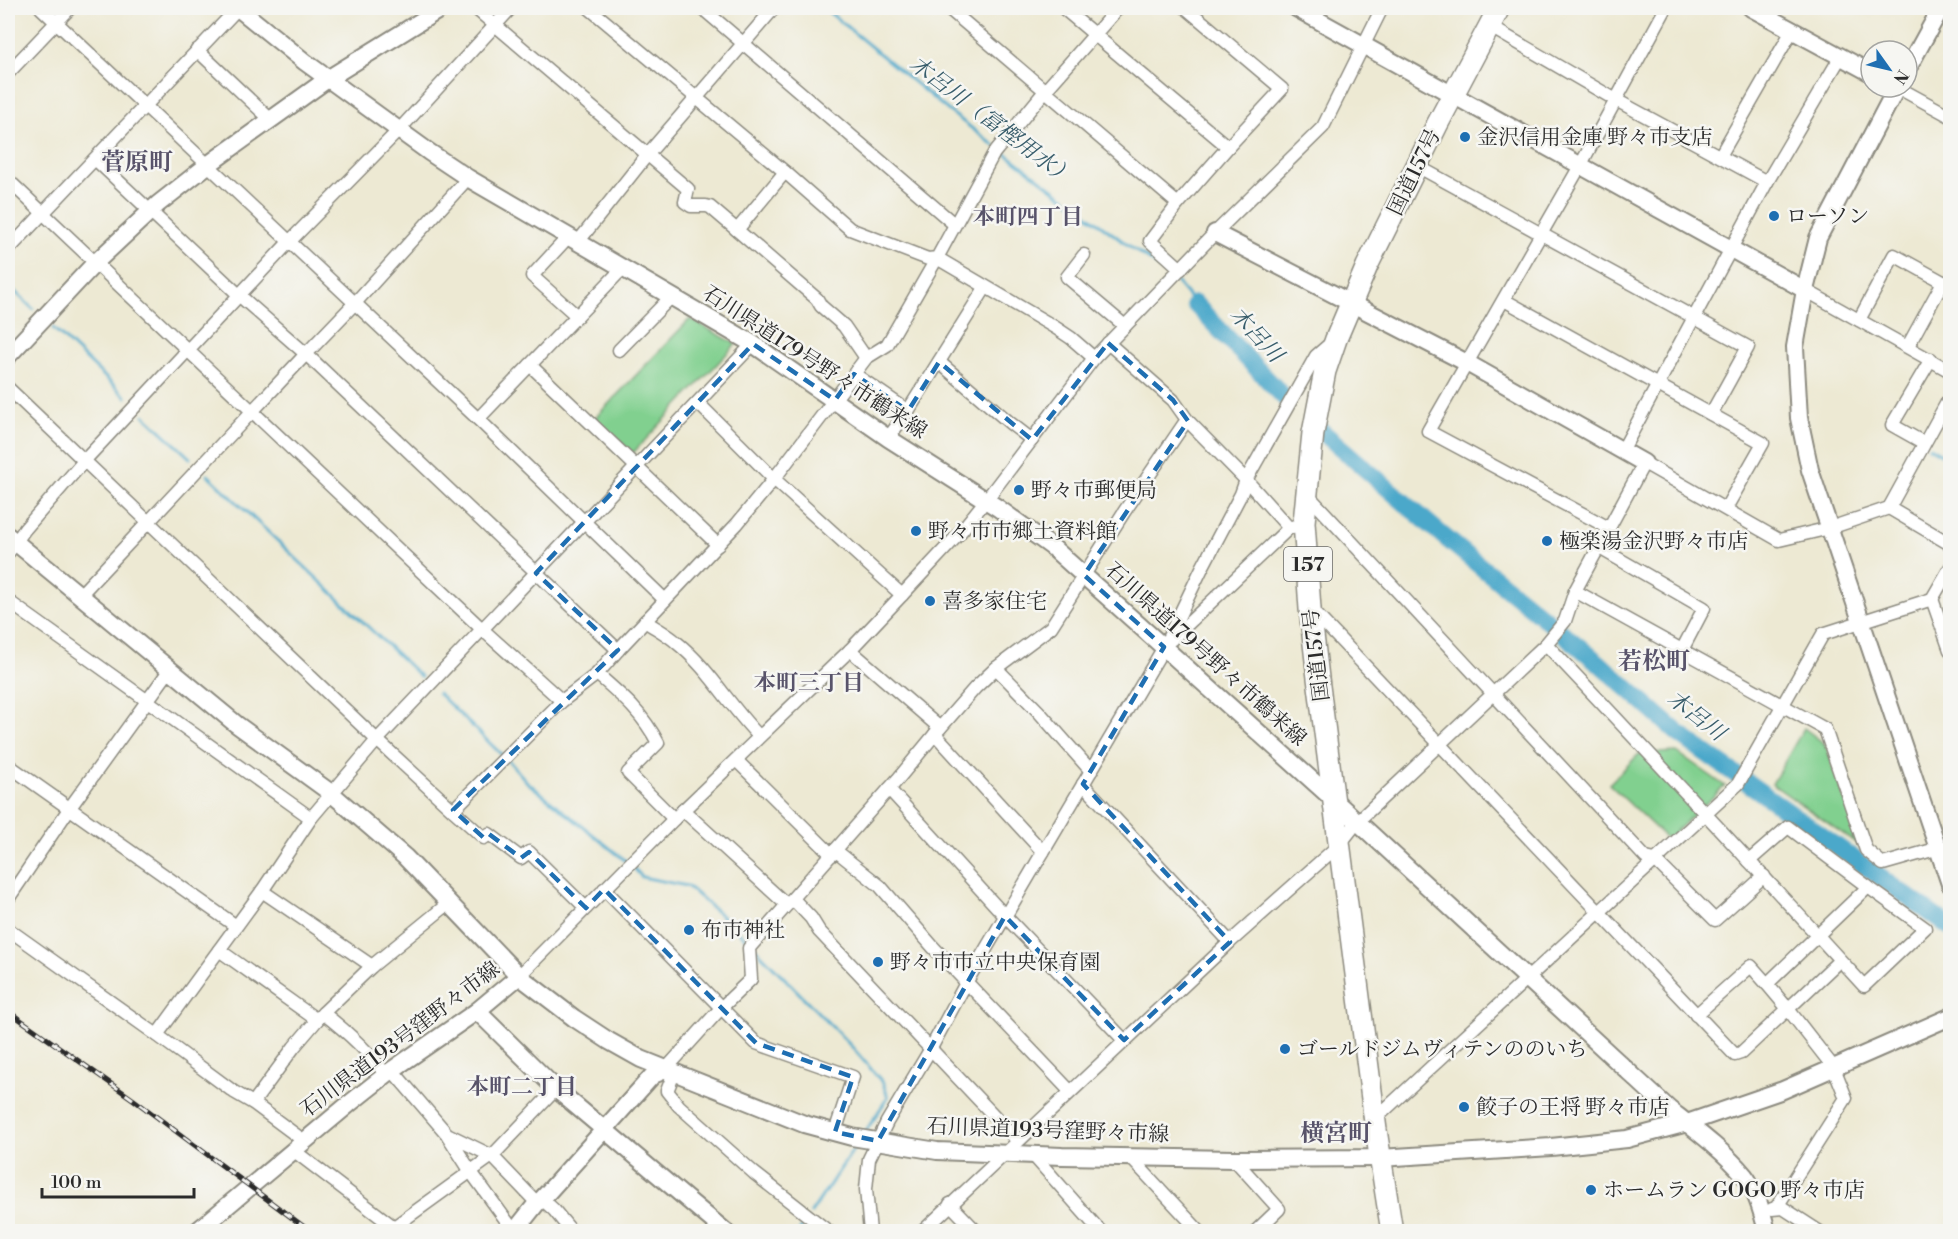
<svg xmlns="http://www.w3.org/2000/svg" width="1958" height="1239" viewBox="0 0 1958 1239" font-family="'Libre Bodoni','Noto Serif JP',serif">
	<rect width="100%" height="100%" fill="#f6f6f2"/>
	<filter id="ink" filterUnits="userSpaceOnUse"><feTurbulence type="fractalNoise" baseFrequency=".0167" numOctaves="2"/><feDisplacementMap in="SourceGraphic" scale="12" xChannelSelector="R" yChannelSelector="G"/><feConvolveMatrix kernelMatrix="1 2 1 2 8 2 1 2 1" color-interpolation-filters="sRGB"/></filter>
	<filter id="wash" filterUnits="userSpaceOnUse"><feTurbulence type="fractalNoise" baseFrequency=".008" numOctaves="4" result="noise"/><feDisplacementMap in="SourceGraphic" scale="24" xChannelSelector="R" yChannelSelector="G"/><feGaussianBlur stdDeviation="1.35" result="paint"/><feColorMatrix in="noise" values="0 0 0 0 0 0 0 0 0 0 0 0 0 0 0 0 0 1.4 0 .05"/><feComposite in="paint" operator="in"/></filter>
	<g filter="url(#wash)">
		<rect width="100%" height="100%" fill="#ede9d3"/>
		<g fill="#81d08f" stroke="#567e5d" stroke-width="1.5">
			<polygon points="690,319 736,344 633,453 594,419"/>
			<polygon points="1804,728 1825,744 1862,847 1772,784"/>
			<polygon points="1677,752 1725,786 1667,839 1609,784 1639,754"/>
		</g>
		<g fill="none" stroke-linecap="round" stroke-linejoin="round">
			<g stroke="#4ba8ca" stroke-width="3">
				<polyline points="824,8 949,111 995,146"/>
				<polyline points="1001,150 1125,243 1170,274"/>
				<polyline points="1174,279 1195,304"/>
				<polyline points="8,285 33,309"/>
				<polyline points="53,328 126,397"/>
				<polyline points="144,415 190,458"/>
				<polyline points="1929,447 1950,459"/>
				<polyline points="208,475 421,677"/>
				<polyline points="438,693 503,756"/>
				<polyline points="508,760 527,782 626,861"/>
				<polyline points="631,865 642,877 687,886 733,926 750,943"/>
				<polyline points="754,947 851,1046 883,1083 888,1097 864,1134"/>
				<polyline points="811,1213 857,1144"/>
				<polyline points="799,1232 807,1219"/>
			</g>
			<g stroke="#4ba8ca" stroke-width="18">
				<polyline points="1195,304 1285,398"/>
				<polyline points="1319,429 1442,535 1599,663 1679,734 1950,927"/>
			</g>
		</g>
	</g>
	<g filter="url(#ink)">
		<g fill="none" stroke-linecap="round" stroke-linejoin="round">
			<defs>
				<g id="street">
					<polyline points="41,8 478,419 577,316 532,276 569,236"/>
					<polyline points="475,8 688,189 685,202 691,206 706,206 710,207 737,230"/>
					<polyline points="589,8 785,172 850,229 928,259 937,258 994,153 1045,91 1118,8"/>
					<polyline points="702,8 954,224"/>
					<polyline points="948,8 1178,204 1150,241 1181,269"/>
					<polyline points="1063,8 1228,147 1282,89 1186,8"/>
					<polyline points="1489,26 1616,100 1767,182"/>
					<polyline points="197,50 271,120"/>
					<polyline points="8,73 70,8"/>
					<polyline points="1897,87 1950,116"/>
					<polyline points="1720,156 1793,29"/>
					<polyline points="1417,166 1748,347 1711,414"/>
					<polyline points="785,172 737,230 817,299 821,306 844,326 866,358"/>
					<polyline points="468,178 355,303 306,354 618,650"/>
					<polyline points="8,180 483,630 562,701"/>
					<polyline points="1178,204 1228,147"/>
					<polyline points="578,242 647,155 774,8"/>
					<polyline points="8,250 238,8"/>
					<polyline points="1084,255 1067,277 1125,326"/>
					<polyline points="1805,290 1950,371"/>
					<polyline points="1504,300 1763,443 1726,508"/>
					<polyline points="577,316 623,268"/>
					<polyline points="1859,320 1894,255 1943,282"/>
					<polyline points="1108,343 1173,400 1188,421 1246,480 1289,528"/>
					<polyline points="1908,346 1943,282 1950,286"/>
					<polyline points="619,350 672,296"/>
					<polyline points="939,362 1010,423 1032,440"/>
					<polyline points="530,365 718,545"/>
					<polyline points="854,374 908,411"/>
					<polyline points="8,388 377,740 453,810 562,701 597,674 618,650 737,524 774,479 866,358 887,345 937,258 1056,328 1071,338 1094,358"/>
					<polyline points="1950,397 1889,508 1950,544"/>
					<polyline points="698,403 774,479 902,595"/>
					<polyline points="478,419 665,600"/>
					<polyline points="888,438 908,411 985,288"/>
					<polyline points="1924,443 1892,425 1931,359"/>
					<polyline points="1622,451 1767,182 1841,56"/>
					<polyline points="1307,494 1646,858 1655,860 1715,920 1764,876"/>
					<polyline points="1609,528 1428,431 1580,166 1666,8"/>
					<polyline points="1598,547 1704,608 1682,650"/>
					<polyline points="8,553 25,529 84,461 290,241 399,130 511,8"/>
					<polyline points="1575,591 1825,729 1866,850 1883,864 1950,845"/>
					<polyline points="80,595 306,354 240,296 95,159"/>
					<polyline points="1932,599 1950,650"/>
					<polyline points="8,601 311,818"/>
					<polyline points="1311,609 1735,1055 1741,1053 1788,1009 1834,1068 1846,1098 1776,1208"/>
					<path d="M645 621C655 628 667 634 676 642 709 668 730 707 759 736"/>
					<polyline points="1171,640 1289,528 1295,526"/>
					<path d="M1546 644C1653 757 1759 871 1864 986L1925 928 1868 887 1767 984 1788 1009 1840 960"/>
					<polyline points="850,650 940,728 975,688 996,668 1051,627 1124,512 1184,424 1188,421"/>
					<polyline points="996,668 1039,712 1091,771"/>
					<path d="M597 674C622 696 642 712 658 743L628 773 674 819"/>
					<polyline points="935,734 1043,852"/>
					<polyline points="736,760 832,855"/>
					<polyline points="8,765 236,926"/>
					<polyline points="1083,784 1230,942"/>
					<polyline points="889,789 1005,916 1124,1040"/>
					<polyline points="453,810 484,838 489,834 521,858 529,852 586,908"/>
					<polyline points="683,810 787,905"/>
					<polyline points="835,850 880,886 933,947 1070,1091"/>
					<polyline points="1749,861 1788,827 1868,887"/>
					<polyline points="604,889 756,1043 853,1077 835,1132"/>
					<polyline points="262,891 372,966"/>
					<polyline points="8,899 69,809 171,668"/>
					<polyline points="793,899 811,918 819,931 1017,1140"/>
					<polyline points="8,929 157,1035 234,1092 253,1103 304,1141"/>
					<polyline points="219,950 317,1020"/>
					<polyline points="519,976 674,819 850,650 902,595 958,535 986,500 1094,358 1215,233 1323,127 1382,8"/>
					<polyline points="323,1013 372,966 449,903"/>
					<polyline points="1696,1015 1751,966 1767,984"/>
					<polyline points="157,1035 262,891 311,818 377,740 753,344"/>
					<polyline points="392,1070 447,1134 492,1156 537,1203"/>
					<polyline points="665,1070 722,1007 751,979 749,948 898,779 940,728"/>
					<polyline points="674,1073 667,1091 679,1106 754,1173 829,1232"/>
					<path d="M253 1103 294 1047 323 1013C345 1030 369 1052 386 1075"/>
					<polyline points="1375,1119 1738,784 1823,634 1932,599 1950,568"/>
					<polyline points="448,1136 471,1172 514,1231"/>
					<polyline points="293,1150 399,1231"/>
					<polyline points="1033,1155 1101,1232"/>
					<polyline points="1130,1157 1200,1232"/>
					<polyline points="1234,1159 1279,1209 1255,1232"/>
					<polyline points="542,1199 554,1210 572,1232"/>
					<polyline points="950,1204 977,1232"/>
					<polyline points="1772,1209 1783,1208 1820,1232"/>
					<polyline points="387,1232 492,1156 556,1089"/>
					<polyline points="870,1232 866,1189 869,1159 887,1122 930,1050 967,981 1164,647 1202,568 1241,494 1246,480 1316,356 1331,343"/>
					<polyline points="922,1232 1230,942 1339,845 1358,821 1546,644 1565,621 1575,591 1644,463 1779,540 1830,528 1889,508"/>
				</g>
				<g id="secondary">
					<path d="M238 8 305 62 429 152 468 178 753 344 888 438 998 508 1052 547 1334 800 1669 1109C1693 1128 1725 1152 1744 1175 1755 1189 1763 1214 1767 1232"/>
					<polyline points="1296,8 1805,290"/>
					<polyline points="1751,8 1871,73"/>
					<polyline points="1907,70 1941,8"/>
					<polyline points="1897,87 1818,238 1805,290 1795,347 1799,418 1810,470 1950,884"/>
					<polyline points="1215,233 1467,363 1644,463"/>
					<polyline points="8,356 96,262 158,204 209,164 329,78 442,8"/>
					<polyline points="8,536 236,724 331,793 405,857 519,976"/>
					<polyline points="477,1011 556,1089 726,1232"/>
					<polyline points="196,1232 349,1104 392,1070 477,1011 519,976 574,1018 609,1041 641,1059 804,1124 852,1137 937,1151 1062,1156 1234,1159 1380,1158 1551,1147 1627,1139 1687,1123 1783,1090 1950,1017"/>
					<polyline points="514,1232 537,1203 542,1199 653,1075 665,1070"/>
				</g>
				<polyline id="highway" points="1392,1232 1376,1130 1318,678 1310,609 1304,522 1313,433 1325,371 1336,339 1367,266 1437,125 1499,8"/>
			</defs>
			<use href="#street" stroke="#8c8a7f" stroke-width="15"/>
			<use href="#secondary" stroke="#8c8a7f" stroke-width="20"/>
			<use href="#highway" stroke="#8c8a7f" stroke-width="24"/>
			<use href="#street" stroke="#fff" stroke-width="12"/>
			<use href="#secondary" stroke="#fff" stroke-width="16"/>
			<use href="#highway" stroke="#fff" stroke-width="21"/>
			<defs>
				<polyline id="rail" points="8,1011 134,1100 311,1232"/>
			</defs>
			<use href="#rail" stroke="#2b2b2b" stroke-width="5"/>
			<use href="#rail" stroke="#f6f6f2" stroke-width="3" stroke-dasharray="9" stroke-linecap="butt"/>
		</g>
	</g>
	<path fill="none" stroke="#1f6fb2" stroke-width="4.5" stroke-dasharray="12 8" stroke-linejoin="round" d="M1108 343 1173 400 1188 421 1084 575 1164 647 1083 784 1230 942 1124 1040 1005 916 878 1141 835 1132 853 1077 756 1043 604 889 586 908 529 852 521 858 489 834 484 838 453 810 618 650 536 573 753 344 835 400 854 374 908 411 939 362 1032 440Z"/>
	<g fill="#1f6fb2" stroke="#f6f6f2" stroke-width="2">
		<circle cx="1465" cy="137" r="6"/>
		<circle cx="1774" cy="216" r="6"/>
		<circle cx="1019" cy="490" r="6"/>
		<circle cx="916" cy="531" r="6"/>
		<circle cx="1547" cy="541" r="6"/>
		<circle cx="930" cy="601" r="6"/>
		<circle cx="689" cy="930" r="6"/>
		<circle cx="878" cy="962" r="6"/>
		<circle cx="1285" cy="1049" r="6"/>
		<circle cx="1464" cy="1107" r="6"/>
		<circle cx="1591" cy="1190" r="6"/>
	</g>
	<g text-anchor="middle" stroke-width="5" stroke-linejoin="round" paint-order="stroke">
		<rect fill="#f6f6f2" stroke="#686867" stroke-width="1.5" x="1284" y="547" width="48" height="34" rx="4.5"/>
		<g font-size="20" font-weight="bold" fill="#2b2b2b">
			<text x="1308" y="571">157</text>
		</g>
		<g font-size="21" fill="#2b2b2b" stroke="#f6f6f2" text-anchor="start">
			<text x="1477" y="144">金沢信用金庫 野々市支店</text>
			<text x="1786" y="223">ローソン</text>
			<text x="1031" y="497">野々市郵便局</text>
			<text x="928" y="538">野々市市郷土資料館</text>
			<text x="1559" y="548">極楽湯金沢野々市店</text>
			<text x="942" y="608">喜多家住宅</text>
			<text x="701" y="937">布市神社</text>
			<text x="890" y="969">野々市市立中央保育園</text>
			<text x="1297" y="1056">ゴールドジムヴィテンののいち</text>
			<text x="1476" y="1114">餃子の王将 野々市店</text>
			<text x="1603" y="1197">ホームラン GOGO 野々市店</text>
		</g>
		<g font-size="21" fill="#2b2b2b" stroke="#f6f6f2">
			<text transform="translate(1414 172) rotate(-64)" y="7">国道157号</text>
			<text transform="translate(815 362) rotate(33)" y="7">石川県道179号野々市鶴来線</text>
			<text transform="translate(1206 654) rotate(42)" y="7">石川県道179号野々市鶴来線</text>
			<text transform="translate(1316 655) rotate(-97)" y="7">国道157号</text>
			<text transform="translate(400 1039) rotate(-37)" y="7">石川県道193号窪野々市線</text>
			<text transform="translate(1048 1130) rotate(2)" y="7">石川県道193号窪野々市線</text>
		</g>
		<g font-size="22" font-style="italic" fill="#385d6b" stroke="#f6f6f2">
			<text transform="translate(992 120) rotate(37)" y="8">木呂川（富樫用水）</text>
			<text transform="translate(1257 334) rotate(47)" y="8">木呂川</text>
			<text transform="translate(1697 715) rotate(38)" y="8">木呂川</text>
		</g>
		<g font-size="22" font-weight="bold" fill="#58536a" stroke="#f6f6f2">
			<text x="1028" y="224">本町四丁目</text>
			<text x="809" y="690">本町三丁目</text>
			<text x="522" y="1094">本町二丁目</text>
		</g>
		<g font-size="24" font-weight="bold" fill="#58536a" stroke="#f6f6f2">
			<text x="137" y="170">菅原町</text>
			<text x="1654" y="669">若松町</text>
			<text x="1336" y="1141">横宮町</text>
		</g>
	</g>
	<rect width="1958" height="1239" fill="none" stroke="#f6f6f2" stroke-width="30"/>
	<g transform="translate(1889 69) rotate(124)"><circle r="28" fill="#f6f6f2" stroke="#a5a5a2" stroke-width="1.5"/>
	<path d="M0-4.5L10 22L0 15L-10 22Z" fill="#1f6fb2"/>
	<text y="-9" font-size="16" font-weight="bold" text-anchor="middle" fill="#2b2b2b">N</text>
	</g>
	<path d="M42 1188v9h152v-9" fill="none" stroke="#2b2b2b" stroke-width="3"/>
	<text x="51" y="1188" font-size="18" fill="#2b2b2b" stroke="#f6f6f2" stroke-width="4.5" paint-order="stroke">100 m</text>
</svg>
